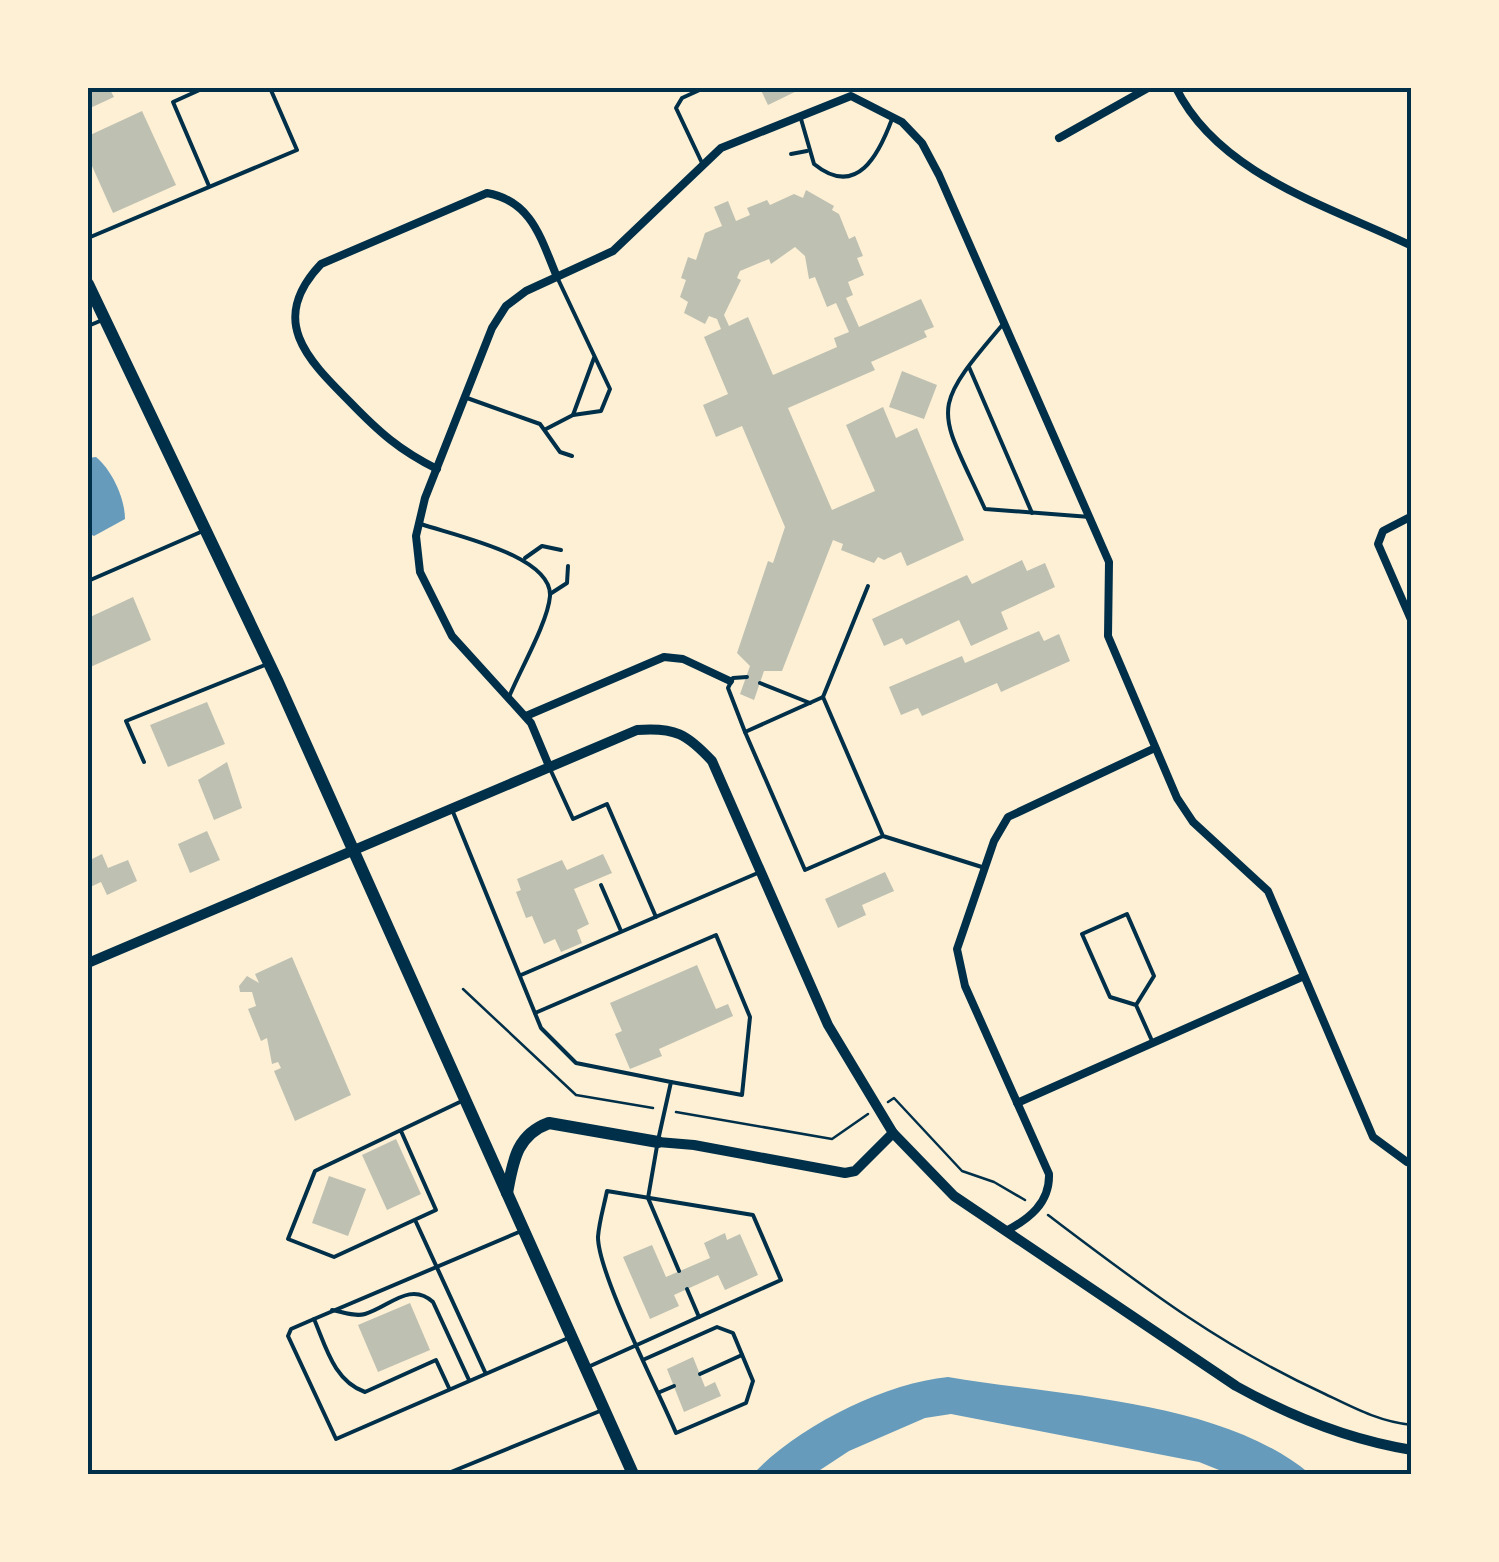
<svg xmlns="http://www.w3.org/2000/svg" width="1499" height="1562" viewBox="0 0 1499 1562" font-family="Arial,sans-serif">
	<rect width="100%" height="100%" fill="#fdf0d5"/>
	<g fill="#669bbc">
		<path d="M96 457C112 470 125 499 125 519L94 536 88 533V458Z"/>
		<path d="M948 1377C1059 1396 1222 1400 1310 1474H1229L1199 1462 951 1414 925 1418 849 1451 814 1474H753C796 1428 884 1383 948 1377Z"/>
	</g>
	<g fill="#bec0b2" fill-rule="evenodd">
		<polygon points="88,88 109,88 114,97 88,109"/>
		<polygon points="760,88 803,88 768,105"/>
		<polygon points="142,111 176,185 113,213 88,157 88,136"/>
		<path d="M806 190 834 206 832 210 839 214 849 239 855 236 863 256 857 258 864 275 848 282 853 295 846 298 859 327 921 299 934 327 924 331 927 337 871 362 875 370 788 408 832 510 875 491 846 425 883 407 896 438 917 428 964 540 907 566 901 552 884 560 878 557 874 563 841 550 843 544 833 540 782 671H764L754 700 740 694 750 666 737 653 768 561 773 563 785 527 742 426 716 437 703 405 728 394 704 337 721 329 717 319 709 316 705 324 684 313 688 302 680 297 686 280 681 278 688 257 696 260 705 233 722 226 714 207 728 201 736 221 750 215 747 208 767 200 770 205 794 194 803 198ZM795 247 805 256 809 279 815 277 827 307 836 303 849 332 834 338 837 347 773 375 748 317 729 326 724 315 741 280 737 278 740 271 769 259 771 264Z"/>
		<polygon points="902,371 937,385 924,419 889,407"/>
		<polygon points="1022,560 1027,571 1045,563 1055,587 1001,612 1008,629 971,646 959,620 906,645 902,638 884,646 872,619 967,575 972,584"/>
		<polygon points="133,597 151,640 88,668 88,618"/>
		<polygon points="1039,631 1044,641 1059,634 1070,661 1001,692 997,683 922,716 918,708 901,715 889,687 962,656 965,663"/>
		<polygon points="207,702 225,744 168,767 150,725"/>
		<polygon points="227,762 242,808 214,820 198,780"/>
		<polygon points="207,831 220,860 190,873 178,844"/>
		<polygon points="102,854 108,868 128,860 137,881 107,895 101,882 88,888 88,861"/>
		<polygon points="603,854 612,873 574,889 589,924 577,930 582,943 561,952 555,939 544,944 532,916 526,918 516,892 521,890 517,879 562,860 567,870"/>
		<polygon points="885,872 894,891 862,905 866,915 838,928 825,899"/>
		<polygon points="292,957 351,1095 295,1121 274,1071 281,1068 278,1062 272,1064 267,1038 261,1041 248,1009 256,1006 252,992 240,992 239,986 247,976 259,983 255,974"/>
		<polygon points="697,965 716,1009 728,1004 733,1016 659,1049 662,1056 630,1069 615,1034 622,1031 610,1003"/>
		<polygon points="396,1139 421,1194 387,1210 362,1155"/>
		<polygon points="329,1176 366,1189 348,1236 312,1223"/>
		<polygon points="725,1233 727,1240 740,1234 758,1275 725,1290 718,1275 674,1295 679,1306 650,1319 623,1257 652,1245 666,1277 710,1258 704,1243"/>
		<polygon points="410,1303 430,1350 378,1372 358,1325"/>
		<polygon points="693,1357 705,1387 715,1382 721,1396 684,1412 667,1369"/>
	</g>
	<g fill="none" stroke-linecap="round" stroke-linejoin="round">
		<g stroke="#003049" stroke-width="2.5">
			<polyline points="463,989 576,1095 653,1108"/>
			<polyline points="888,1102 894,1098 962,1171 994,1182 1025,1200"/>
			<polyline points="676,1112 832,1139 868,1114"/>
			<path d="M1048 1215C1142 1286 1218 1345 1325 1394 1354 1408 1380 1422 1412 1425"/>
		</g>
		<g stroke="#003049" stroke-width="4">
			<polyline points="204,88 173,102 209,186"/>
			<path d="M801 119 814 164C857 199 879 154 892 119"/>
			<polyline points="791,154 807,151"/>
			<polyline points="703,165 676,108 682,98 704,88"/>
			<polyline points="88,238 297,150 270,88"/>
			<path d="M1004 323C927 413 938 406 985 509L1090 517"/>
			<polyline points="88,326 100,321"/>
			<polyline points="969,367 1032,513"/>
			<polyline points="467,398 540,424 560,452 572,456"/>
			<polyline points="573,415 594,358"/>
			<polyline points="546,429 573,415 601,411 610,389 557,277"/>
			<path d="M421 524C452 535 552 555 550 596 548 622 520 670 509 697"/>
			<polyline points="525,558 542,546 561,550"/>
			<polyline points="88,581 203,531"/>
			<polyline points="550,594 567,583 568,566"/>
			<polyline points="760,683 810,703"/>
			<polyline points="823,697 868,586"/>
			<polyline points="745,732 728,688 733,678 747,677"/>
			<polyline points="144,762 126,721 265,665"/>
			<polyline points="551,771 573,819 607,804 656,917"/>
			<polyline points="453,812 541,1028 576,1063 671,1082 659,1136"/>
			<polyline points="883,836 823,697 745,732 805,870 883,836 985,868"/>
			<polyline points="601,885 621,931"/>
			<polyline points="521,975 760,872"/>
			<polyline points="1136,1005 1154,976 1127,914 1082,934 1110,997 1136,1005 1153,1043"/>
			<polyline points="535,1013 716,935 750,1017 742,1095 671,1082"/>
			<polyline points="401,1131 436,1210 334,1257 288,1239 315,1171 464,1100"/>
			<polyline points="657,1146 648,1198 679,1271"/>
			<polyline points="416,1222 485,1372"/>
			<polyline points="519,1232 314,1319 291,1329 288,1336 336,1439 566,1339"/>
			<polyline points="687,1289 699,1317"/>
			<path d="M332 1310C343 1312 355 1317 365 1314 389 1307 410 1281 433 1302L469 1380"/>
			<path d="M314 1319C326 1347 334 1381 365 1392L436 1360 449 1388"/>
			<path d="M588 1367 781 1280 753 1215 607 1191C604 1206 599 1222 598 1237 598 1274 659 1392 676 1433L746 1403 753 1381 733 1333 717 1327 645 1359"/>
			<polyline points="700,1374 742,1355"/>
			<polyline points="660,1392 674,1386"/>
			<polyline points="446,1474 600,1411"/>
		</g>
		<g stroke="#003049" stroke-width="8">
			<path d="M1176 88C1219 175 1329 206 1412 246"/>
			<polyline points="1059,138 1148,88"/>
			<path d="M437 469C399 450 379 432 350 402 306 358 268 320 321 264L487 193C532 201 541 239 557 277"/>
			<polyline points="1412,516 1383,531 1378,544 1412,622"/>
			<polyline points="526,716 664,657 683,659 730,681"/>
			<polyline points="549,766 531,723 452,636 420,572 416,536 425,498 492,328 506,306 526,291 613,251 721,148 851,96 902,122 922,143 939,175 1109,562 1108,636 1177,798 1193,822 1268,891 1373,1137 1407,1162"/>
			<polyline points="1017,1103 1304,976"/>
			<path d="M1006 1231C1029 1219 1050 1203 1049 1174L965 986 957 949 994 841 1008 817 1155 748"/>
		</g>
		<g stroke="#003049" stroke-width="10">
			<path d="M88 963 637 730C675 727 687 734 712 761L828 1025 893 1133 954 1196 1236 1386C1290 1416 1350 1440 1412 1450"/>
			<polyline points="658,1142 694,1145 845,1173 855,1171 893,1133"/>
		</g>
		<g stroke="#003049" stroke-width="12">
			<polyline points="88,284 277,680 633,1474"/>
			<path d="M507 1193C513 1162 516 1135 549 1123L658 1142"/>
		</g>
	</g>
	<rect width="1499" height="1562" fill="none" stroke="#fdf0d5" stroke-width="180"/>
	<rect x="90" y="90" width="1319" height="1382" fill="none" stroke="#003049" stroke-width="4"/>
</svg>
